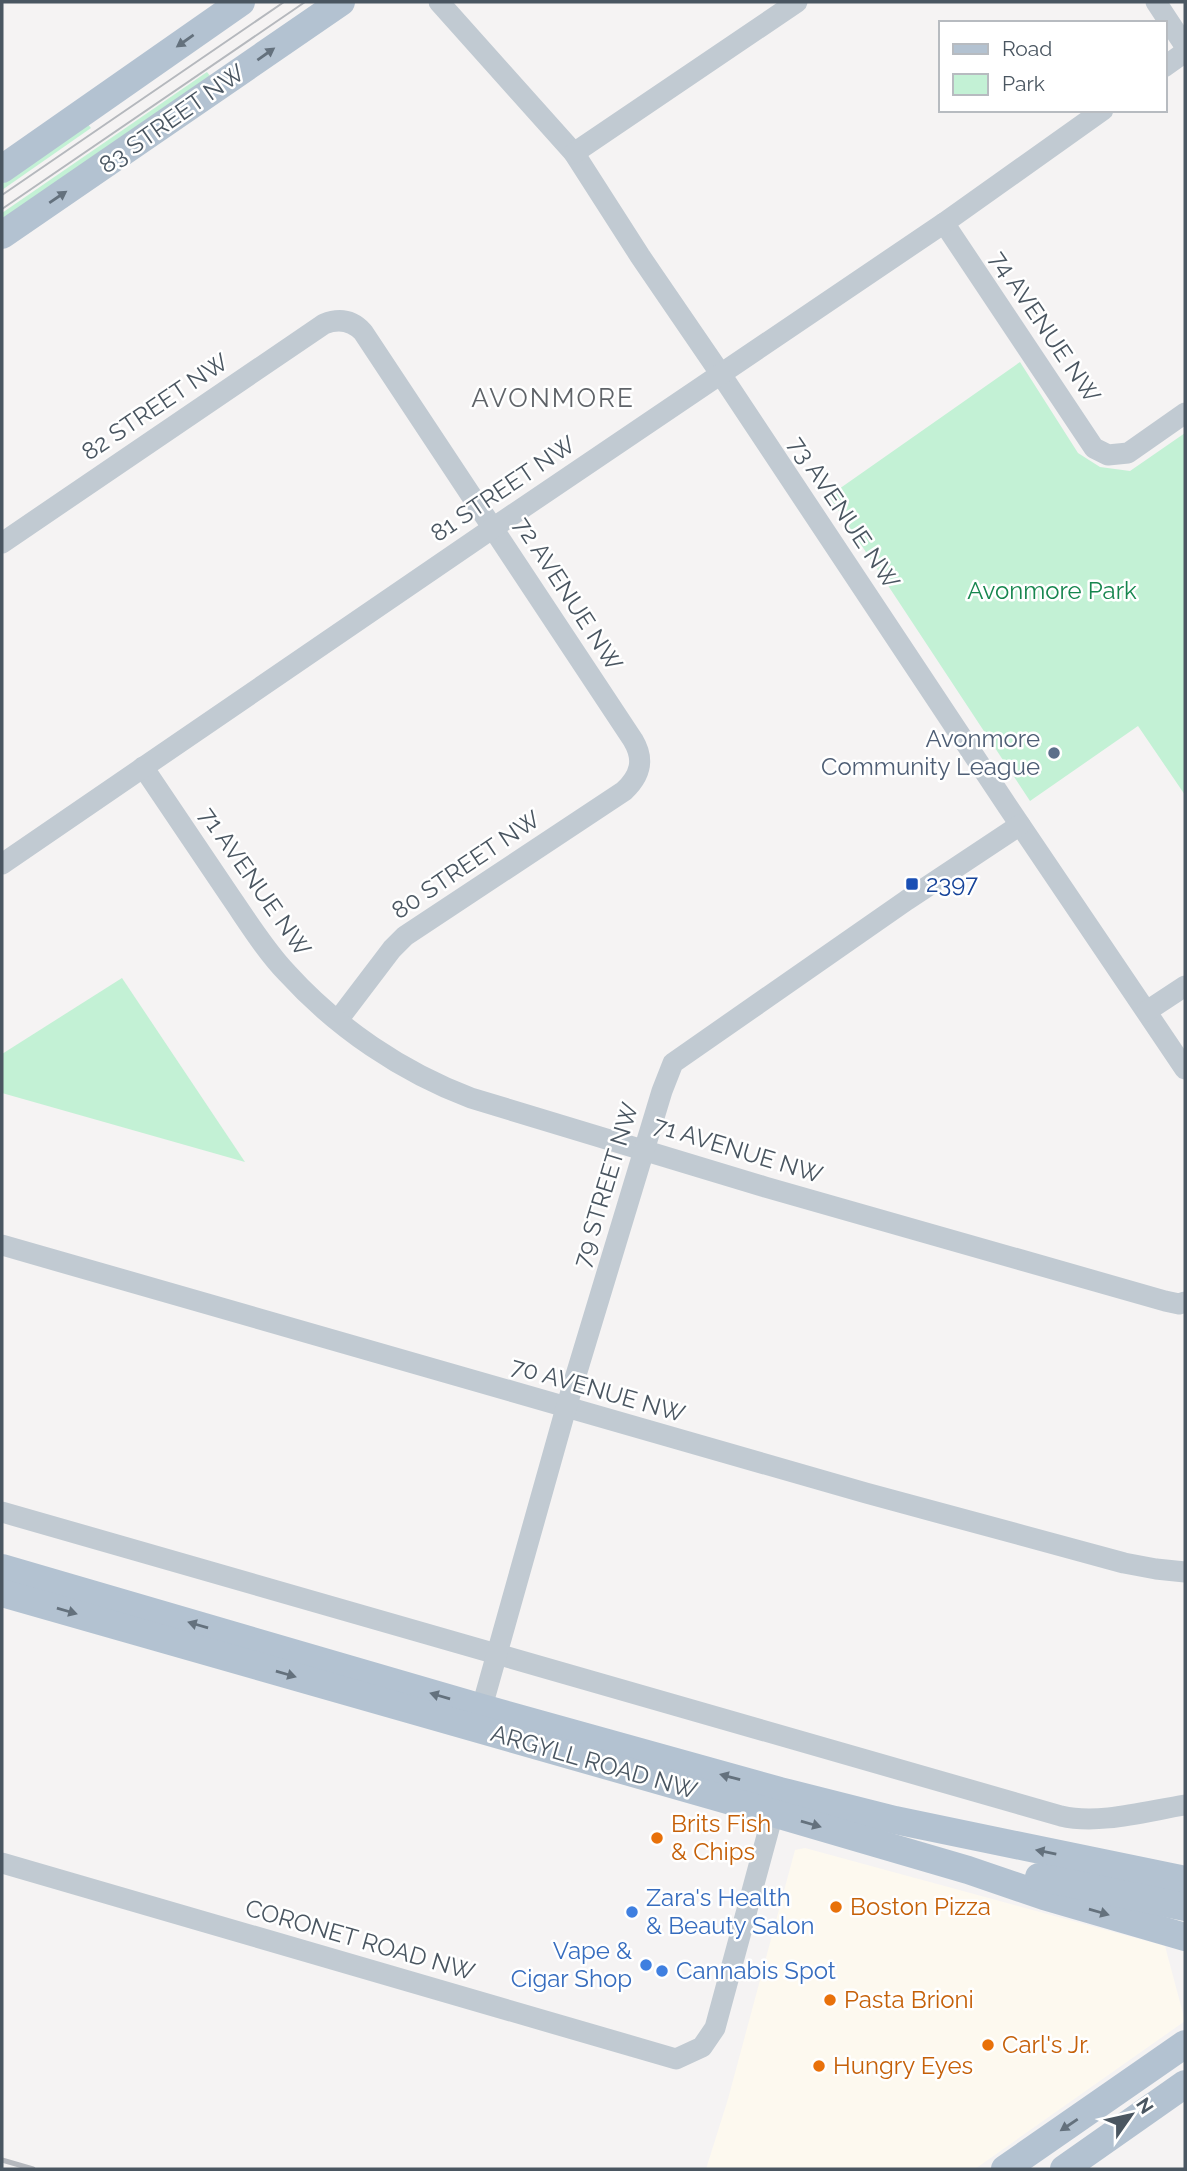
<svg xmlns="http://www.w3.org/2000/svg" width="1187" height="2171" viewBox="0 0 1187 2171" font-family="Raleway,sans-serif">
	<rect width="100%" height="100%" fill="#f5f3f3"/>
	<polygon fill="#fdf9ef" points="805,1848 1165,1946 1185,2021 975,2169 706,2169 728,2099 795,1850"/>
	<g fill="#c3f1d5">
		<polygon points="207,72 210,76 2,223 2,213"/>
		<polygon points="87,123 91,128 2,190 2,182"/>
		<polygon points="1020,362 1078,453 1100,467 1130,471 1185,433 1185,795 1138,726 1030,801 829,496"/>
		<polygon points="122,978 245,1162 2,1093 2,1054"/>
	</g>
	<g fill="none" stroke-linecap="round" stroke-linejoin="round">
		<g stroke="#c1cad2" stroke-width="21">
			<polyline points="439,2 574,153 640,256 720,373 1008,807 1185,1069"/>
			<polyline points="1156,2 1185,46"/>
			<polyline points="1164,67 1185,52"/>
			<polyline points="574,153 797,2"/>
			<polyline points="944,223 1094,448 1108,455 1128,453 1185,413"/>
			<path d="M2 543 324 324C339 318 352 320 363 332L633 740C645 760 640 776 624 791L405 936 392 949 338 1020"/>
			<path d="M143 767C172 810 201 853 230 896 248 922 265 950 287 973 337 1028 402 1072 471 1098L765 1187 1165 1301 1179 1304 1185 1302"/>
			<polyline points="2,864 493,528 944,223 1103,110"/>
			<polyline points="1147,1011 1185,986"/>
			<polyline points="2,1245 866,1493 1124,1563 1156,1569 1185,1572"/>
			<path d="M2 1512 1061 1816C1099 1825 1147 1811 1185 1805"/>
			<polyline points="478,1721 566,1408 662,1091 673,1063 907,900 1020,825"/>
			<polyline points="2,1863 676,2059 702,2047 715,2028 777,1799"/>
		</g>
		<g stroke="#b3c2d1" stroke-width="28">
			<polyline points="2,169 241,2"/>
			<polyline points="2,235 341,2"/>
			<polyline points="2,1568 482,1708 780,1791 895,1820 1185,1880"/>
			<polyline points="2,1593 773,1813 968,1870 1044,1896 1185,1937"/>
			<polyline points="1039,1877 1185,1907"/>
			<polyline points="1005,2169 1185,2044"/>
			<polyline points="1064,2169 1185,2084"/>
		</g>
		<g stroke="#b5b8bd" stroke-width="2">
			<polyline points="2,195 284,2"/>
			<polyline points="2,209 305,2"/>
		</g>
		<polyline stroke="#b5b8bd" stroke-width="5" points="2,2160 33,2169"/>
	</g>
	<defs><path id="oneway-solid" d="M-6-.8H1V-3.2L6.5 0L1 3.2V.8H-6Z" transform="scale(1.75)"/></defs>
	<g fill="#64717d">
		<use href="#oneway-solid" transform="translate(185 41) rotate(145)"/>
		<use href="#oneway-solid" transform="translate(266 54) rotate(-35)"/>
		<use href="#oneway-solid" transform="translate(58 197) rotate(-34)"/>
		<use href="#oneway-solid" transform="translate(67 1611) rotate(16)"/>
		<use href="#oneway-solid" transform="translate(198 1625) rotate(-164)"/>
		<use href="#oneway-solid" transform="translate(286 1674) rotate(16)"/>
		<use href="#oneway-solid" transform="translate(440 1696) rotate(-164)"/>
		<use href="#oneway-solid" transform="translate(730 1777) rotate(-165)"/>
		<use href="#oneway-solid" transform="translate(811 1824) rotate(16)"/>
		<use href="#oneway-solid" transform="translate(1046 1852) rotate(-169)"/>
		<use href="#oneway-solid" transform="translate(1099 1912) rotate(16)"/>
		<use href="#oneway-solid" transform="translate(1069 2125) rotate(146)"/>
	</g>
	<circle fill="#5c6f8a" stroke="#fff" stroke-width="2.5" cx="1054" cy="753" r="7"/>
	<rect fill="#1a4fb4" stroke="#fff" stroke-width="2.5" x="905" y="877" width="14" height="14" rx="3.5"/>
	<g fill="#e8710a" stroke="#fff" stroke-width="2.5">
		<circle cx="657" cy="1838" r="7"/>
		<circle cx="836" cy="1907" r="7"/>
		<circle cx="830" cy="2000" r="7"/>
		<circle cx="988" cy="2045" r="7"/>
		<circle cx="819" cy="2066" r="7"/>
	</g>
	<g fill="#3f7fe0" stroke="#fff" stroke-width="2.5">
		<circle cx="632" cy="1912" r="7"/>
		<circle cx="646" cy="1965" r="7"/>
		<circle cx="662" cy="1971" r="7"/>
	</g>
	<g text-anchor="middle" stroke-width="5" stroke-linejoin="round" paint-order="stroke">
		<g font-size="24" fill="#4a5661" stroke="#fff">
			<text transform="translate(172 119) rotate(-35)" y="8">83 STREET NW</text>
			<text transform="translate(1045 327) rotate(56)" y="8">74 AVENUE NW</text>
			<text transform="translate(155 407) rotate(-34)" y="8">82 STREET NW</text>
			<text transform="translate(503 489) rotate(-34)" y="8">81 STREET NW</text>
			<text transform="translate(844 513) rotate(56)" y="8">73 AVENUE NW</text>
			<text transform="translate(568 594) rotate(57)" y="8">72 AVENUE NW</text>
			<text transform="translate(466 865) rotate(-34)" y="8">80 STREET NW</text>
			<text transform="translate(255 882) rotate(55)" y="8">71 AVENUE NW</text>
			<text transform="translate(738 1150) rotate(17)" y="8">71 AVENUE NW</text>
			<text transform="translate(606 1185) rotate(-73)" y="8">79 STREET NW</text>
			<text transform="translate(598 1390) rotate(16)" y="8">70 AVENUE NW</text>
			<text transform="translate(594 1762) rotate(16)" y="8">ARGYLL ROAD NW</text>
			<text transform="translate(360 1940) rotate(16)" y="8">CORONET ROAD NW</text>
		</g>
		<g font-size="24" fill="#17864f" stroke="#fff">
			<text x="1052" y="599">Avonmore Park</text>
		</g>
		<g font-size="24" fill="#4e5e75" stroke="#fff" text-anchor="end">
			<text x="1040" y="747">Avonmore<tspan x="1040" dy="28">Community League</tspan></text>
		</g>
		<g font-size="24" fill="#164399" stroke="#fff" text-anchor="start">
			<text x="926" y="892">2397</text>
		</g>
		<g font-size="24" fill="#c56008" stroke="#fff" text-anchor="start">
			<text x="671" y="1832">Brits Fish<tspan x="671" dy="28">&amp; Chips</tspan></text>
			<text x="850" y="1915">Boston Pizza</text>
			<text x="844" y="2008">Pasta Brioni</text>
			<text x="1002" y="2053">Carl's Jr.</text>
			<text x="833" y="2074">Hungry Eyes</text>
		</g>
		<g font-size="24" fill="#366cbe" stroke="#fff" text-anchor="start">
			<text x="646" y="1906">Zara's Health<tspan x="646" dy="28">&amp; Beauty Salon</tspan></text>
			<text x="632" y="1959" text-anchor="end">Vape &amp;<tspan x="632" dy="28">Cigar Shop</tspan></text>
			<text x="676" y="1979">Cannabis Spot</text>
		</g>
		<g font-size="26" letter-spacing="2" fill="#5f6368" stroke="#fff">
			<text x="553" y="407">AVONMORE</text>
		</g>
	</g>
	<rect width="1187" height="2171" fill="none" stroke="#4a5661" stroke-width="7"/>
	<rect x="939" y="21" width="228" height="91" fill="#ffffff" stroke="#b7bbc0" stroke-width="2"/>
	<rect x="953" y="44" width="35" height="10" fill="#b3c2d1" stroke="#b7bbc0" stroke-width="2"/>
	<text x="1002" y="56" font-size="21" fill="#4a5661">Road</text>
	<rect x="953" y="74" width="35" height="21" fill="#c3f1d5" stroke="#b7bbc0" stroke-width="2"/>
	<text x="1002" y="91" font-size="21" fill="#4a5661">Park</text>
	<g transform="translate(1131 2115) rotate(56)" stroke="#ffffff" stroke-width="5" paint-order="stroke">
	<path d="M0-5L12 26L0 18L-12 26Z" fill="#4a5661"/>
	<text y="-10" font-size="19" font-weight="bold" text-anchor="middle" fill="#4a5661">N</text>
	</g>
</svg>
